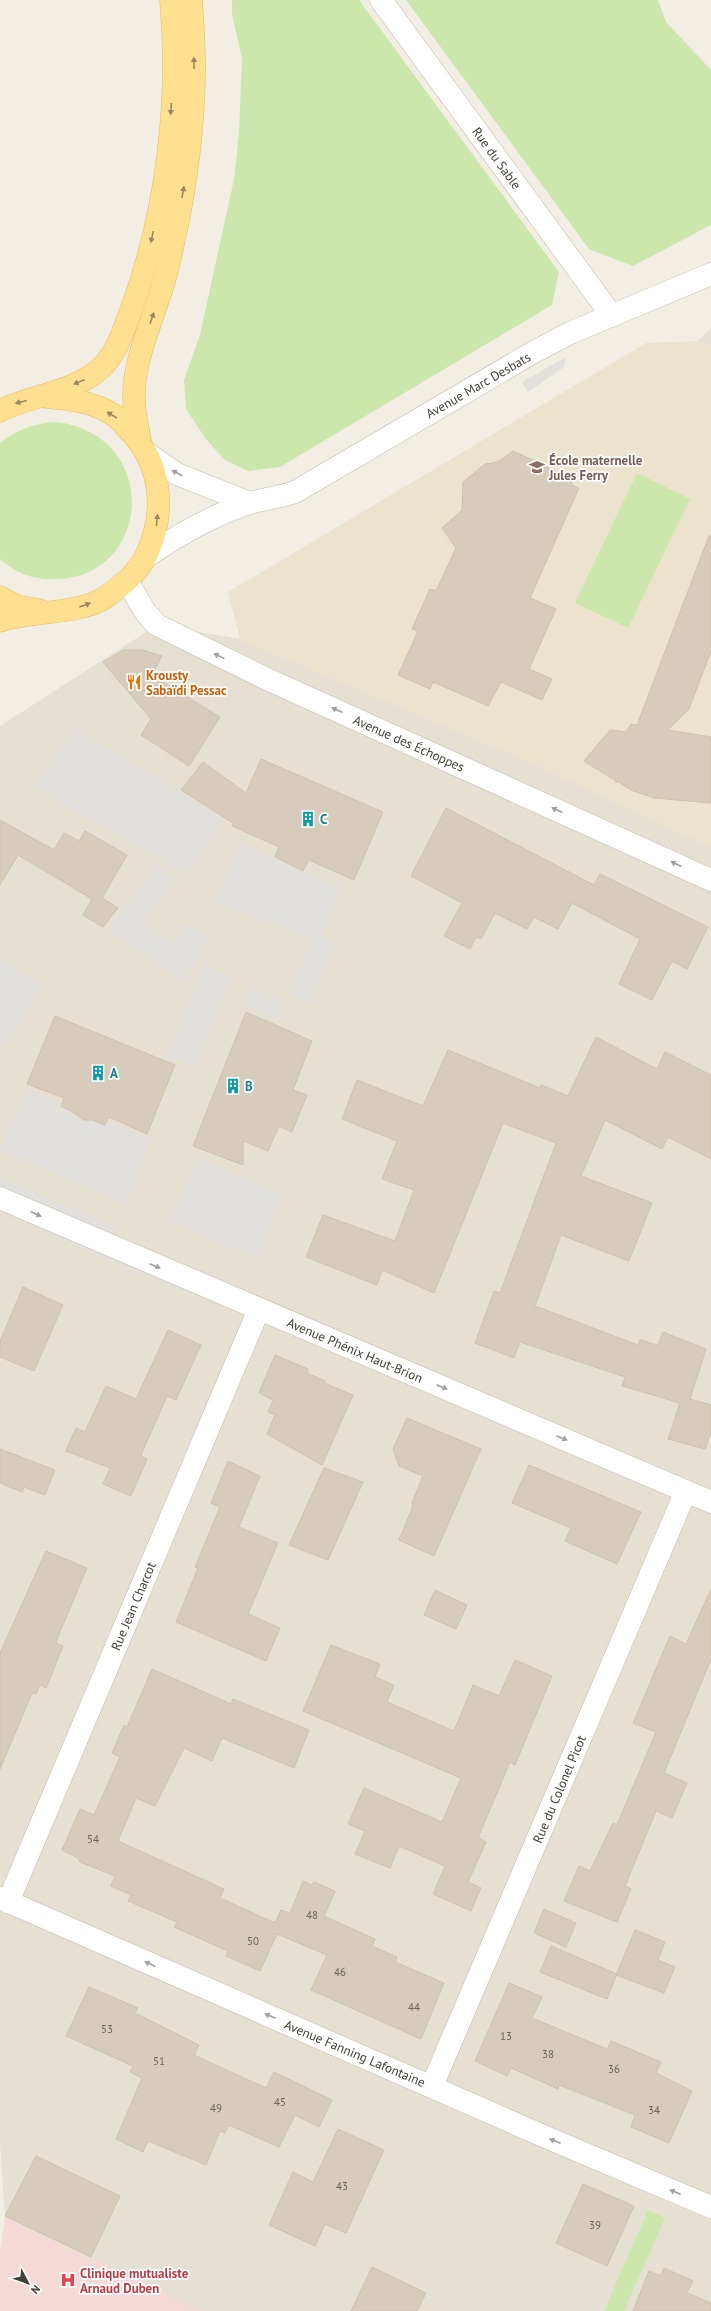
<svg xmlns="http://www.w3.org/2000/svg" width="711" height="2311" viewBox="0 0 711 2311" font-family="'PT Sans',sans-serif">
	<rect width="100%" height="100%" fill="#f2eee4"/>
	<g fill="#e6e0d2">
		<polygon points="711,328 711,347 698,341"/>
		<polygon points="157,625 240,639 535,764 711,847 711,2311 199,2311 5,2216 0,2143 0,726"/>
	</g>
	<polygon fill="#ebe3cd" points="698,341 711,347 711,847 535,764 240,639 228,592 646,343"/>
	<polygon fill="#f3dad7" points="5,2216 198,2310 199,2311 0,2311 0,2251"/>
	<g fill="#cce7ac">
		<polygon points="232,0 359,0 559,272 552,305 280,467 248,471 225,460 205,438 186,409 184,380 200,335 234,179 239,133 242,59 232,14"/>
		<polygon points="406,0 658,0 666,22 711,70 711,225 633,266 589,249"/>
		<path d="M57 422C162 436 151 575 59 579 37 581 16 574 0 559V443C18 429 34 423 57 422Z"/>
		<polygon points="637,473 690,499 628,628 575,603"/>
		<polygon points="648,2210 665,2218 624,2311 604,2311"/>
	</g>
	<g fill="#e2e0dc">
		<polygon points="566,357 564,367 528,392 522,382"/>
		<polygon points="76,729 223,817 187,875 34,787"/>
		<polygon points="240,843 341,887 322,937 335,943 309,1004 289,995 313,939 215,902"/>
		<polygon points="157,865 177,879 142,922 175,943 185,924 210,936 184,982 108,929"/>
		<polygon points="0,958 42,984 5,1048 0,1045"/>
		<polygon points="205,965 232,977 194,1067 168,1055"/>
		<polygon points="252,988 284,1000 277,1019 245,1006"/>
		<polygon points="27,1091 151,1140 126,1204 0,1150"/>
		<polygon points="198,1158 282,1195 257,1259 170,1221"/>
		<polygon points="0,1177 115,1226 112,1235 0,1189"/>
		<polygon points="46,1223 196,1287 190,1295 42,1231"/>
	</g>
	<g fill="#d7ccbc" stroke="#cec1ac">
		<polygon points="513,451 573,479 571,485 579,488 530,598 556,609 529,669 552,679 542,700 501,682 488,706 433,682 430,689 398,675 418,631 412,629 430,589 436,591 456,548 442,528 462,510 463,482 485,464 498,462"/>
		<polygon points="709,536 711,536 711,651 689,709 668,730 711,737 711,803 654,798 631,790 617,781 616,783 616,781 584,761 610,730 626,732 631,724 637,725"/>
		<polygon points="123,650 143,650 162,656 152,675 220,717 189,766 141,735 151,719 103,662"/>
		<polygon points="261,759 383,812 354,880 309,860 303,871 275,857 279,847 232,826 233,823 181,790 203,762 246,793"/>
		<polygon points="446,808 594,885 600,874 708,927 687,969 672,961 652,1000 619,984 640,939 572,903 558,929 534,917 527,929 495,913 481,939 476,937 470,949 444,936 462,903 411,876"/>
		<polygon points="0,820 54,850 64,833 79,841 85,831 127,855 102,898 118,908 103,927 83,915 92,899 18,855 0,885"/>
		<polygon points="246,1012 312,1041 293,1090 307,1095 292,1132 279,1126 268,1151 243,1141 243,1165 193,1146"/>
		<polygon points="55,1016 175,1065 147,1134 109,1117 105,1125 92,1120 83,1120 76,1114 61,1106 64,1098 27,1084"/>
		<polygon points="596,1037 657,1069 665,1052 711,1075 711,1159 668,1137 662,1149 605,1120 581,1176 652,1203 629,1261 561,1235 535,1306 638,1345 640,1340 658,1345 663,1332 706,1349 690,1399 711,1405 711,1431 705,1449 668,1439 680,1403 622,1386 625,1377 520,1342 514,1358 475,1343 494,1291 500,1293 556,1143 503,1123 434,1293 382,1270 377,1285 306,1257 323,1215 395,1241 414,1190 382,1179 397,1141 342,1119 357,1080 423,1106 448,1050 540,1088 541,1085 568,1096"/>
		<polygon points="23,1287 63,1305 34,1371 0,1357 0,1341"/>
		<polygon points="168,1330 201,1345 176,1400 167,1396 141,1455 147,1459 131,1496 103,1484 110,1468 66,1451 76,1428 85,1432 106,1386 136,1399"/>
		<polygon points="275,1355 308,1369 307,1373 325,1381 324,1383 353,1395 322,1465 267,1434 275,1415 268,1412 273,1400 259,1393"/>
		<polygon points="407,1418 481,1449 434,1556 399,1540 413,1506 412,1503 423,1476 399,1466 393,1449"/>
		<polygon points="0,1449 55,1470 45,1495 24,1487 22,1492 0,1483"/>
		<polygon points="228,1461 260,1476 239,1527 278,1543 248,1614 280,1628 266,1661 176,1622 198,1568 195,1567 220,1507 211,1503"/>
		<polygon points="529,1465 641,1512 617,1564 565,1541 571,1528 512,1503"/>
		<polygon points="324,1468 363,1482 328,1560 289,1545"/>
		<polygon points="46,1551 87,1568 59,1634 56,1643 63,1646 46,1688 40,1685 36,1694 32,1693 0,1769 0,1653"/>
		<polygon points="711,1589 711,1659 664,1773 687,1783 672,1818 656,1811 625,1886 631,1889 617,1922 564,1901 579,1866 590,1871 613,1823 617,1825 656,1732 633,1723 670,1636 686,1644"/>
		<polygon points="435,1590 467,1605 456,1629 424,1615"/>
		<polygon points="331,1645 380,1664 375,1677 394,1685 387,1702 454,1731 473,1685 499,1696 515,1660 552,1676 515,1765 510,1762 478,1838 486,1842 468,1882 481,1888 471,1911 433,1894 445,1866 399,1846 390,1868 355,1854 365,1831 348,1824 364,1788 442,1822 461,1778 303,1711"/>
		<polygon points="152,1669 231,1704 233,1699 309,1730 294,1768 222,1738 212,1761 184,1748 155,1806 136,1798 118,1841 224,1889 220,1898 275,1923 281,1910 290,1913 303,1881 312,1885 314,1882 335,1891 324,1916 375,1939 372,1946 397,1957 395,1962 444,1983 421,2039 311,1990 327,1955 277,1934 260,1971 226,1956 228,1951 174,1927 177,1922 128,1901 131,1895 111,1886 115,1876 80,1862 78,1858 62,1850 80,1809 94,1815 120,1757 112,1753 124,1725 127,1727"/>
		<polygon points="544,1909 576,1923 566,1947 534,1933"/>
		<polygon points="635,1930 665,1942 658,1960 675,1967 664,1993 616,1975"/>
		<polygon points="551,1946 617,1974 607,1999 540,1972"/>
		<polygon points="509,1983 542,1997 532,2018 607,2049 611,2041 661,2062 656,2073 692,2091 669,2143 631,2127 635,2115 559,2085 558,2089 511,2068 507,2076 475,2061"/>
		<polygon points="89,1987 138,2008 135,2013 199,2045 194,2055 266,2088 274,2072 332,2100 319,2127 295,2115 279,2147 229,2125 225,2133 220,2131 206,2165 148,2141 143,2152 116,2139 142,2078 130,2072 133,2066 66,2036"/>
		<polygon points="338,2129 384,2150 346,2233 325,2224 315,2246 269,2225 293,2172 313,2182"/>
		<polygon points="36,2156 120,2196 91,2257 5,2216"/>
		<polygon points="583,2184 634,2206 607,2266 556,2243"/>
		<polygon points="372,2267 426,2293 417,2311 351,2311"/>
		<polygon points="664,2268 693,2281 687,2293 711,2303 711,2311 633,2311 649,2271 661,2276"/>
	</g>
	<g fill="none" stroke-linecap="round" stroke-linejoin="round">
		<defs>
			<g id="minor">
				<polyline points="381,0 612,316"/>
				<polyline points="148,454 177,474 250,503"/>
				<path d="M146 557C178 535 212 515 250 503 264 499 280 497 295 492L532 353 570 333 711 274"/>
				<polyline points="127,581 146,613 157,625 267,679 711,880"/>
				<polyline points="0,1198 711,1502"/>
				<polyline points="0,1898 555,2141 711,2207"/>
				<polyline points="8,1902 259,1309"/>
				<polyline points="432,2086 686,1491"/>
			</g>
			<g id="major">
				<path d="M0 411C33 394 77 393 104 365 119 348 124 328 132 308 167 211 180 102 171 0"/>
				<path d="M140 441C138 428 134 413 134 399 133 366 147 334 157 303 164 284 169 264 173 244 191 165 199 81 191 0"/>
				<polyline points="0,597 16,606 39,610"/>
				<path d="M0 621C31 610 80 615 106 597 121 586 138 573 146 556 167 511 162 463 127 428 123 424 118 418 114 415 93 402 71 399 47 397"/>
			</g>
		</defs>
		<use href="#minor" stroke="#c0b8a9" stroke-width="23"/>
		<use href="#major" stroke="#e4bc60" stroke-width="23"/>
		<use href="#minor" stroke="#fff" stroke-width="22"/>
		<use href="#major" stroke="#ffdf90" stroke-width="22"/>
	</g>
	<defs><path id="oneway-solid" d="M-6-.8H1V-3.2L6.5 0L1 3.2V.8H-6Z"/></defs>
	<g fill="#98865d">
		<use href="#oneway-solid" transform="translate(194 63) rotate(-91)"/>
		<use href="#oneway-solid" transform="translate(171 109) rotate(94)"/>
		<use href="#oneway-solid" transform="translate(183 192) rotate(-80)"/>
		<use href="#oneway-solid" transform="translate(152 237) rotate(102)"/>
		<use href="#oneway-solid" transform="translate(152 318) rotate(-71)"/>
		<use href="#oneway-solid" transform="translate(79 382) rotate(158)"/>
		<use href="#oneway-solid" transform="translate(21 402) rotate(166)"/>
		<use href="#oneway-solid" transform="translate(112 415) rotate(-148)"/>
		<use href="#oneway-solid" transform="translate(157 520) rotate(-84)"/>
		<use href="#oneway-solid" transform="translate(85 605) rotate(-20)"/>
	</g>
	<g fill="#a29e9a">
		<use href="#oneway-solid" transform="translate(177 473) rotate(-152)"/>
		<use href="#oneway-solid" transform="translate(219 656) rotate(-154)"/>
		<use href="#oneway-solid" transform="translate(337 710) rotate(-156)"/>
		<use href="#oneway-solid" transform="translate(557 810) rotate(-155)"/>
		<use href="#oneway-solid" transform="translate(676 864) rotate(-155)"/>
		<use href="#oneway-solid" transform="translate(36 1214) rotate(24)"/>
		<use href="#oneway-solid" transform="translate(155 1266) rotate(23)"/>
		<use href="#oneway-solid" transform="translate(442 1387) rotate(23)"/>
		<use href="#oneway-solid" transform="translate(562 1438) rotate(23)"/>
		<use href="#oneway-solid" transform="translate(150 1964) rotate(-156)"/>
		<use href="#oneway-solid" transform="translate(270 2016) rotate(-157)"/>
		<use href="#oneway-solid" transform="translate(555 2141) rotate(-157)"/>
		<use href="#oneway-solid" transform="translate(675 2192) rotate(-157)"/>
	</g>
	<defs>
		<symbol id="school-bare" viewBox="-9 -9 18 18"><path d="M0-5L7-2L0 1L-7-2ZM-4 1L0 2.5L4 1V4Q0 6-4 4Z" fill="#8d6e63" stroke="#fff" stroke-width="2.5" paint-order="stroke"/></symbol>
		<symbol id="restaurant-bare" viewBox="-9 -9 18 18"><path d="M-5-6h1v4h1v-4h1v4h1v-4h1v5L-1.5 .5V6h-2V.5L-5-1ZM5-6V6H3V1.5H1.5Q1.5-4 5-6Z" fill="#e8710a" stroke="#fff" stroke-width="2.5" paint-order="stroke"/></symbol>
		<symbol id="building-bare" viewBox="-9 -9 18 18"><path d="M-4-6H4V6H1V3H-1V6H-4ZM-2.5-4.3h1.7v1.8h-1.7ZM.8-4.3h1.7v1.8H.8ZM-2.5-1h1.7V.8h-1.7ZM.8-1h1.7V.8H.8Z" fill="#0f9aa8" stroke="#fff" stroke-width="2.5" paint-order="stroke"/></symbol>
		<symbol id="hospital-bare" viewBox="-9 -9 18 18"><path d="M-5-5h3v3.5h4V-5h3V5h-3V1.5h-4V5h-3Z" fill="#e0444e" stroke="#fff" stroke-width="2.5" paint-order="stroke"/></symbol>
	</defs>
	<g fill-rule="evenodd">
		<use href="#school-bare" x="526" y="456" width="22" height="22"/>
		<use href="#restaurant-bare" x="123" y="671" width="22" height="22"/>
		<use href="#building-bare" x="297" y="808" width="22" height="22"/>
		<use href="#building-bare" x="87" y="1062" width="22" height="22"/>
		<use href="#building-bare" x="222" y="1075" width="22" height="22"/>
		<use href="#hospital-bare" x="57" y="2269" width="22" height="22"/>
	</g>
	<g text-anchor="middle" stroke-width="3.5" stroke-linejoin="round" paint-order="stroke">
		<g font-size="11" fill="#696256">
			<text x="93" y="1843">54</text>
			<text x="312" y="1919">48</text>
			<text x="253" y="1945">50</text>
			<text x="340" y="1976">46</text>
			<text x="414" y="2011">44</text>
			<text x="107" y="2033">53</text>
			<text x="506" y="2040">13</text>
			<text x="548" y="2058">38</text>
			<text x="159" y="2065">51</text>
			<text x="614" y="2073">36</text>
			<text x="280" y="2106">45</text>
			<text x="216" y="2112">49</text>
			<text x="654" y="2114">34</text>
			<text x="342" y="2190">43</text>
			<text x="595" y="2229">39</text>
		</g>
		<g font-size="13" fill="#443e34" stroke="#fff">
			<text transform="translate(497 158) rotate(54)" y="5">Rue du Sable</text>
			<text transform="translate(478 385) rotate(-30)" y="5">Avenue Marc Desbats</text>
			<text transform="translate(409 743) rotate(24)" y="5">Avenue des Échoppes</text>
			<text transform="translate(355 1350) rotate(23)" y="5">Avenue Phénix Haut-Brion</text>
			<text transform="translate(133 1606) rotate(-67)" y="5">Rue Jean Charcot</text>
			<text transform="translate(559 1789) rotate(-67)" y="5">Rue du Colonel Picot</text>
			<text transform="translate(355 2053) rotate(23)" y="5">Avenue Fanning Lafontaine</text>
		</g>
		<g font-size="13" font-weight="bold" fill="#785e54" stroke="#fff" text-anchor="start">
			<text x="549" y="465">École maternelle<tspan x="549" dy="15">Jules Ferry</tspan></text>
		</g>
		<g font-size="13" font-weight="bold" fill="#c56008" stroke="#fff" text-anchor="start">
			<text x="146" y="680">Krousty<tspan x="146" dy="15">Sabaïdi Pessac</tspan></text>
		</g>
		<g font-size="13" font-weight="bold" fill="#0d838f" stroke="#fff" text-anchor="start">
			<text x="320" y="824">C</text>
			<text x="110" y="1078">A</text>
			<text x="245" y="1091">B</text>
		</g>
		<g font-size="13" font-weight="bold" fill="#be3a42" stroke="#fff" text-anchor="start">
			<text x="80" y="2278">Clinique mutualiste<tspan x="80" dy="15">Arnaud Duben</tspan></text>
		</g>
	</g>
	<g transform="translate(28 2283) rotate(131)" stroke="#ffffff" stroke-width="3" paint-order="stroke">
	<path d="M0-3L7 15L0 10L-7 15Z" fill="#443e34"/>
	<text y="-6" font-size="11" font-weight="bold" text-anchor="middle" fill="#443e34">N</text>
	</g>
</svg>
